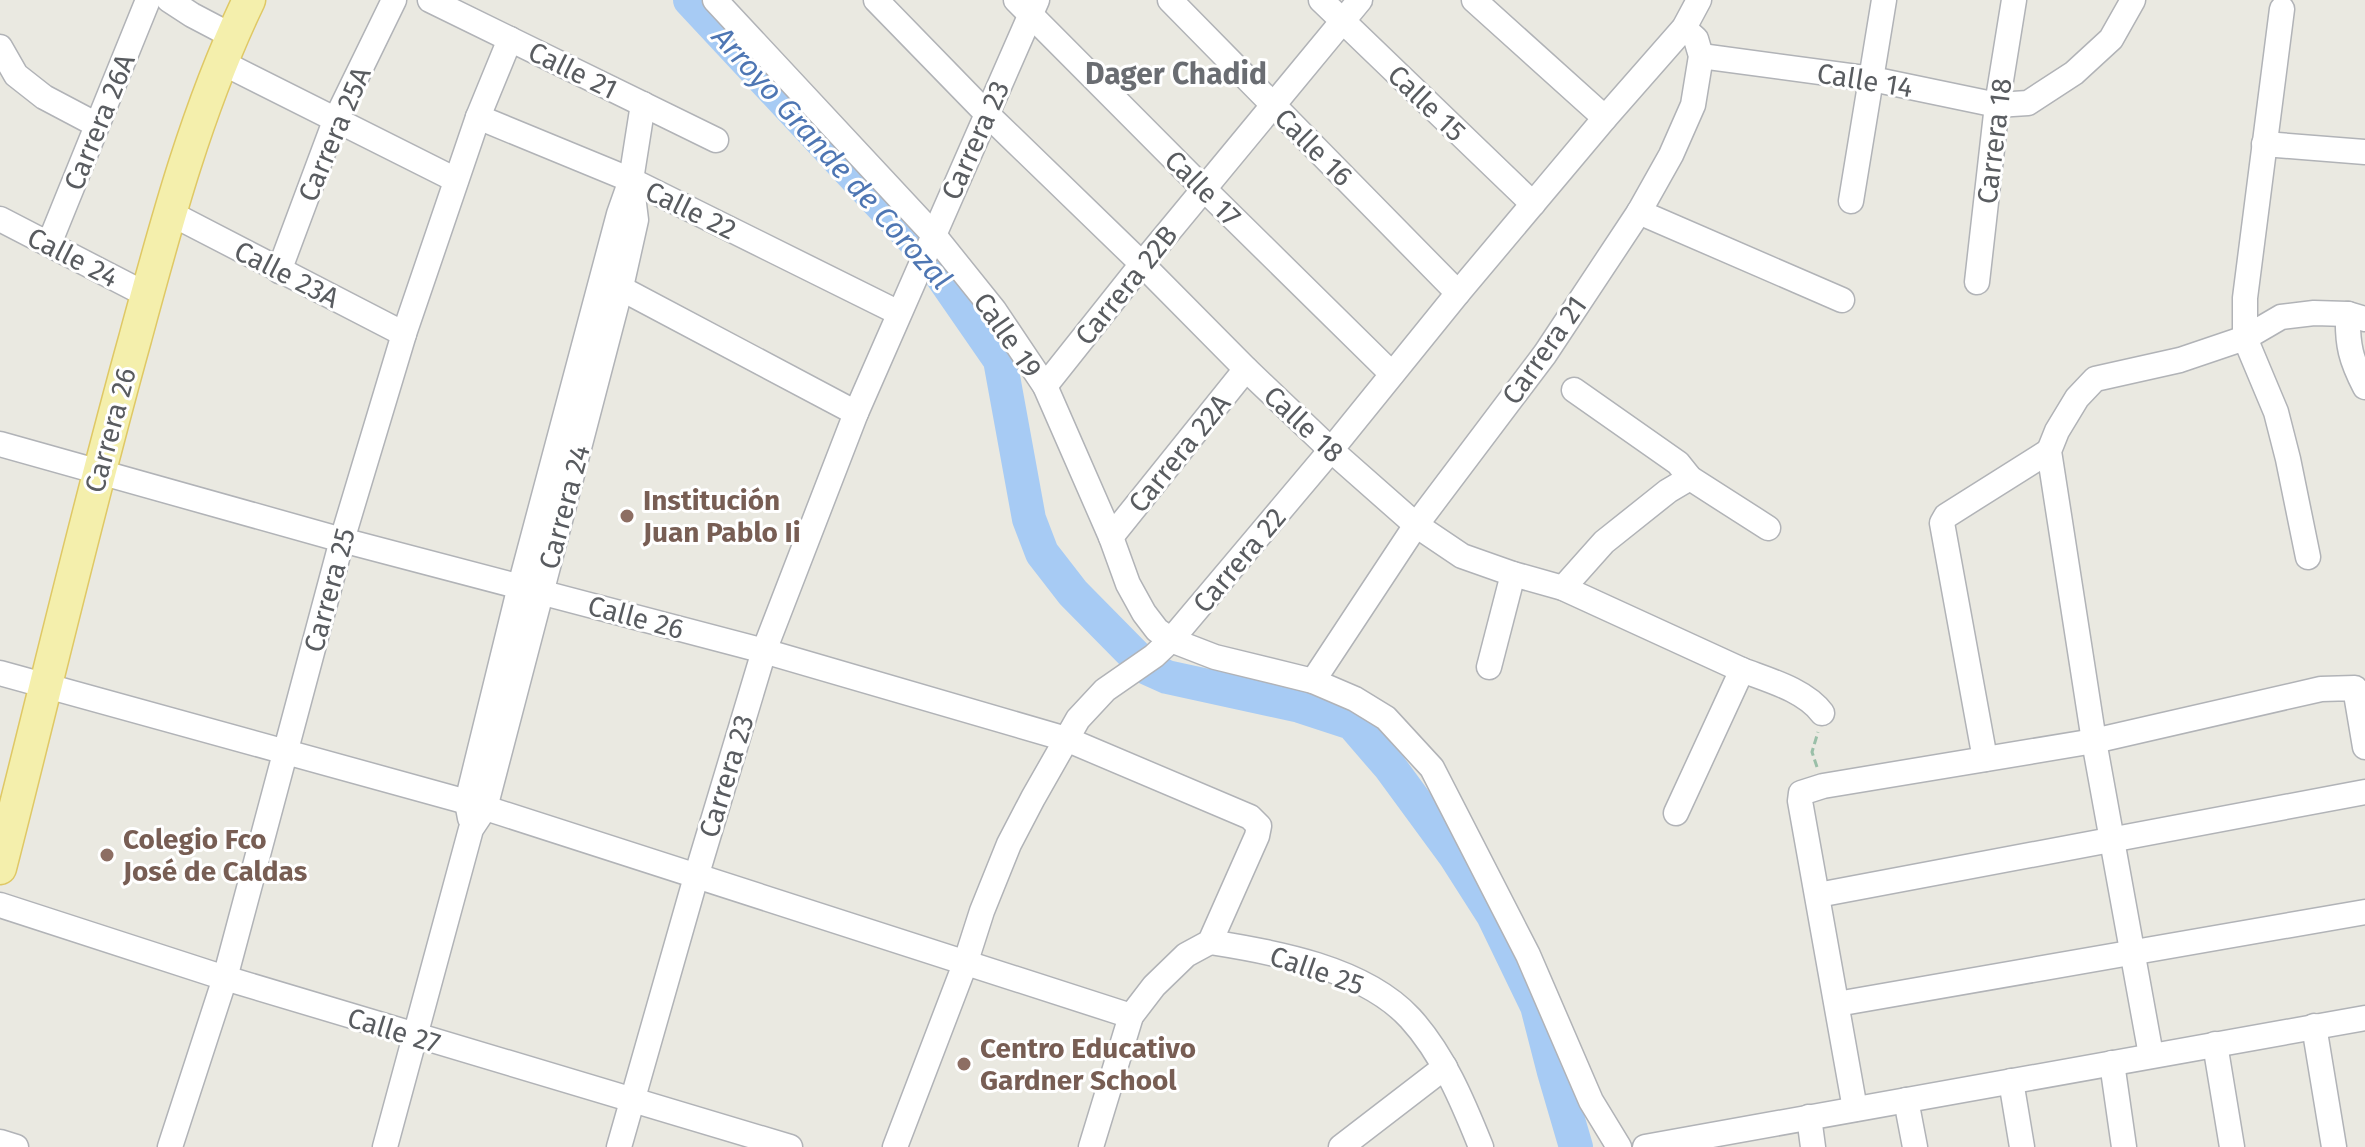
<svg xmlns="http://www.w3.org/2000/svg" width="2365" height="1147" viewBox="0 0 2365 1147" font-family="'Fira Sans',sans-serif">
	<rect width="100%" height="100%" fill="#eae9e1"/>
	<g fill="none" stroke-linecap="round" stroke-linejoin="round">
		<polyline stroke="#a7cbf4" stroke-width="34" points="690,0 926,253 1000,360 1029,519 1042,553 1073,593 1147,668 1167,677 1300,706 1352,723 1390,767 1456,857 1493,915 1537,1006 1554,1072 1576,1147"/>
		<defs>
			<g id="minor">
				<polyline points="169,0 192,15 232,36"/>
				<polyline points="430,0 716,140"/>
				<polyline points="715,0 933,234 994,310 1045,386 1111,537 1128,584 1144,613 1157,630 1171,640 1215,657 1313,681 1355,699 1386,718 1432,768 1528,955 1591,1101 1619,1147"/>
				<path d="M876 0 987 114 1142 264 1246 369 1331 450 1416 525 1462 556 1513 574 1563 588 1742 670C1768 680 1805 690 1822 713"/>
				<polyline points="1016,0 1204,189 1392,374"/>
				<polyline points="1170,0 1458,293"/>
				<polyline points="1321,0 1533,204"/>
				<polyline points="1474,0 1605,118"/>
				<polyline points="2282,9 2245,298 2245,338 2276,412 2288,459 2308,557"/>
				<polyline points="0,47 16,75 44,97 97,125"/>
				<polyline points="1701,56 1872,79 1997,105 2028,103 2074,73 2111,39 2133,0"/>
				<polyline points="221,62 456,180"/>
				<polyline points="478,117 631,180 899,313"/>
				<polyline points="2264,144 2365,152"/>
				<polyline points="1851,201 1884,0"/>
				<polyline points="1639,212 1842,300"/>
				<polyline points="170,213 404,334"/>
				<polyline points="0,219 147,295"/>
				<polyline points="49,244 148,0"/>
				<polyline points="279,271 335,121 394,0"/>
				<polyline points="609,282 856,413"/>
				<polyline points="1977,282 1997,105 2014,0"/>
				<path d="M2348 314C2347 345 2351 360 2365 387"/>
				<polyline points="1045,386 1142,264 1360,0"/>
				<polyline points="1574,390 1678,463 1690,478 1768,528"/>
				<polyline points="0,444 342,540 764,651 1066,739 1250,817 1259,826 1257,836 1210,942 1186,955 1154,986 1131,1016 1091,1147"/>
				<polyline points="1111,537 1246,369"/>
				<polyline points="1563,588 1604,542 1668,491 1690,478"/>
				<polyline points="1489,667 1513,574"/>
				<polyline points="0,673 467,802 1131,1016"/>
				<polyline points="1313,681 1416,525 1545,354 1639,212 1671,155 1693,105 1701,56 1696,39 1684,28"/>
				<polyline points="1985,759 1942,523 1946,516 2049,451"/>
				<polyline points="1676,813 1742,670"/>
				<polyline points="470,818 467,802 520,586 619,214 631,180 643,104"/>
				<polyline points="1818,895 2365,792"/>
				<polyline points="0,905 225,978 790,1147"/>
				<path d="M1210 942C1274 952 1364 968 1410 1018 1443 1054 1463 1102 1481 1147"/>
				<polyline points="1837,1004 2365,912"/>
				<polyline points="2314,1026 2334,1147"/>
				<polyline points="2215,1044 2232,1147"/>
				<polyline points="2151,1055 2094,741 2049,451 2057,431 2077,398 2095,379 2180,360 2245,338 2281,317 2314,313 2348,314 2365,319"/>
				<polyline points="2112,1063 2124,1147"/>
				<polyline points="2011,1081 2022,1147"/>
				<polyline points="1906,1100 1915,1147"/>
				<polyline points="1855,1109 1800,801 1801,793 1823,786 2094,741 2321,689 2355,688 2365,747"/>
				<polyline points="1809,1117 1813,1147"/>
				<polyline points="0,1142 16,1147"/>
				<polyline points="170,1147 225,978 342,540 404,334 478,117 510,39"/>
				<polyline points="385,1147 471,829 485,808 621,287 636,220 631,180"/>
				<polyline points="619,1147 696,877 764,651 856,413 1037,0"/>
				<polyline points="895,1147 965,964 982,911 1009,844 1033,798 1078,719 1105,690 1154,656 1171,640 1331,450 1458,293 1605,118 1684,28 1699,0"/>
				<polyline points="1341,1147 1445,1067"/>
				<polyline points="1645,1147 2365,1018"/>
			</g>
			<path id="major" d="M0 868C45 692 86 515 135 339 166 224 197 108 249 0"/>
		</defs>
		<use href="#minor" stroke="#b1b3b7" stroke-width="27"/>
		<use href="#major" stroke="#dfc865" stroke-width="35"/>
		<polyline stroke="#9abfa8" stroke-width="3" stroke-dasharray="8 4" stroke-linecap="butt" points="1817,767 1812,752 1818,732"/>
		<use href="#minor" stroke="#fff" stroke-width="24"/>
		<use href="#major" stroke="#f4efac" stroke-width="32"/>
	</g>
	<g fill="#8d6e63" stroke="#fff" stroke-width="3">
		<circle cx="627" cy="516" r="8"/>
		<circle cx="107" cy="855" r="8"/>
		<circle cx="964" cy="1064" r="8"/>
	</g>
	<g text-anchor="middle" stroke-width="6" stroke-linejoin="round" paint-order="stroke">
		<g font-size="28" fill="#595c60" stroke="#fff">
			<text transform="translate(573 70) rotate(26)" y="10">Calle 21</text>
			<text transform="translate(1865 80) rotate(9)" y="10">Calle 14</text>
			<text transform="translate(1427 103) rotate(44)" y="10">Calle 15</text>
			<text transform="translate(99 122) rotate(-68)" y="10">Carrera 26A</text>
			<text transform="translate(334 134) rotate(-67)" y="10">Carrera 25A</text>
			<text transform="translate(975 140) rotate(-66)" y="10">Carrera 23</text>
			<text transform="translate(1994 141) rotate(-83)" y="10">Carrera 18</text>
			<text transform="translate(1314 147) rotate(45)" y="10">Calle 16</text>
			<text transform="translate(1203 188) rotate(45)" y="10">Calle 17</text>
			<text transform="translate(691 210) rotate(26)" y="10">Calle 22</text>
			<text transform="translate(73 257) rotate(27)" y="10">Calle 24</text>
			<text transform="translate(287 274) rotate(27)" y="10">Calle 23A</text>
			<text transform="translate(1126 285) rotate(-51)" y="10">Carrera 22B</text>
			<text transform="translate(1008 335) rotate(55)" y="10">Calle 19</text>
			<text transform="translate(1544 350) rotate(-55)" y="10">Carrera 21</text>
			<text transform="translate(1304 424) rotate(43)" y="10">Calle 18</text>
			<text transform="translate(110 430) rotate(-75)" y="10">Carrera 26</text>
			<text transform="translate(1179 453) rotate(-51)" y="10">Carrera 22A</text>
			<text transform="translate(564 507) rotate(-75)" y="10">Carrera 24</text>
			<text transform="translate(1239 560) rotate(-50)" y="10">Carrera 22</text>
			<text transform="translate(329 590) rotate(-75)" y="10">Carrera 25</text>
			<text transform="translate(636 617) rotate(15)" y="10">Calle 26</text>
			<text transform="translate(726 776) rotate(-73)" y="10">Carrera 23</text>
			<text transform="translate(1317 970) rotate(19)" y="10">Calle 25</text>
			<text transform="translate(394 1030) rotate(17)" y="10">Calle 27</text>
		</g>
		<g font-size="28" font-weight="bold" fill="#785e54" stroke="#fff" text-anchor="start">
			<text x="643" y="510">Institución<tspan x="643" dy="32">Juan Pablo Ii</tspan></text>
			<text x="123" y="849">Colegio Fco<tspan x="123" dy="32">José de Caldas</tspan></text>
			<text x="980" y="1058">Centro Educativo<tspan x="980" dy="32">Gardner School</tspan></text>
		</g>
		<g font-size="30" font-weight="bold" fill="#6a6d72" stroke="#fff">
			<text x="1176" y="84">Dager Chadid</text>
		</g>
		<g font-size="30" font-style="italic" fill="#4e76b3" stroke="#fff">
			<text transform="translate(832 158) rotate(48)" y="10">Arroyo Grande de Corozal</text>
		</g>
	</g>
</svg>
